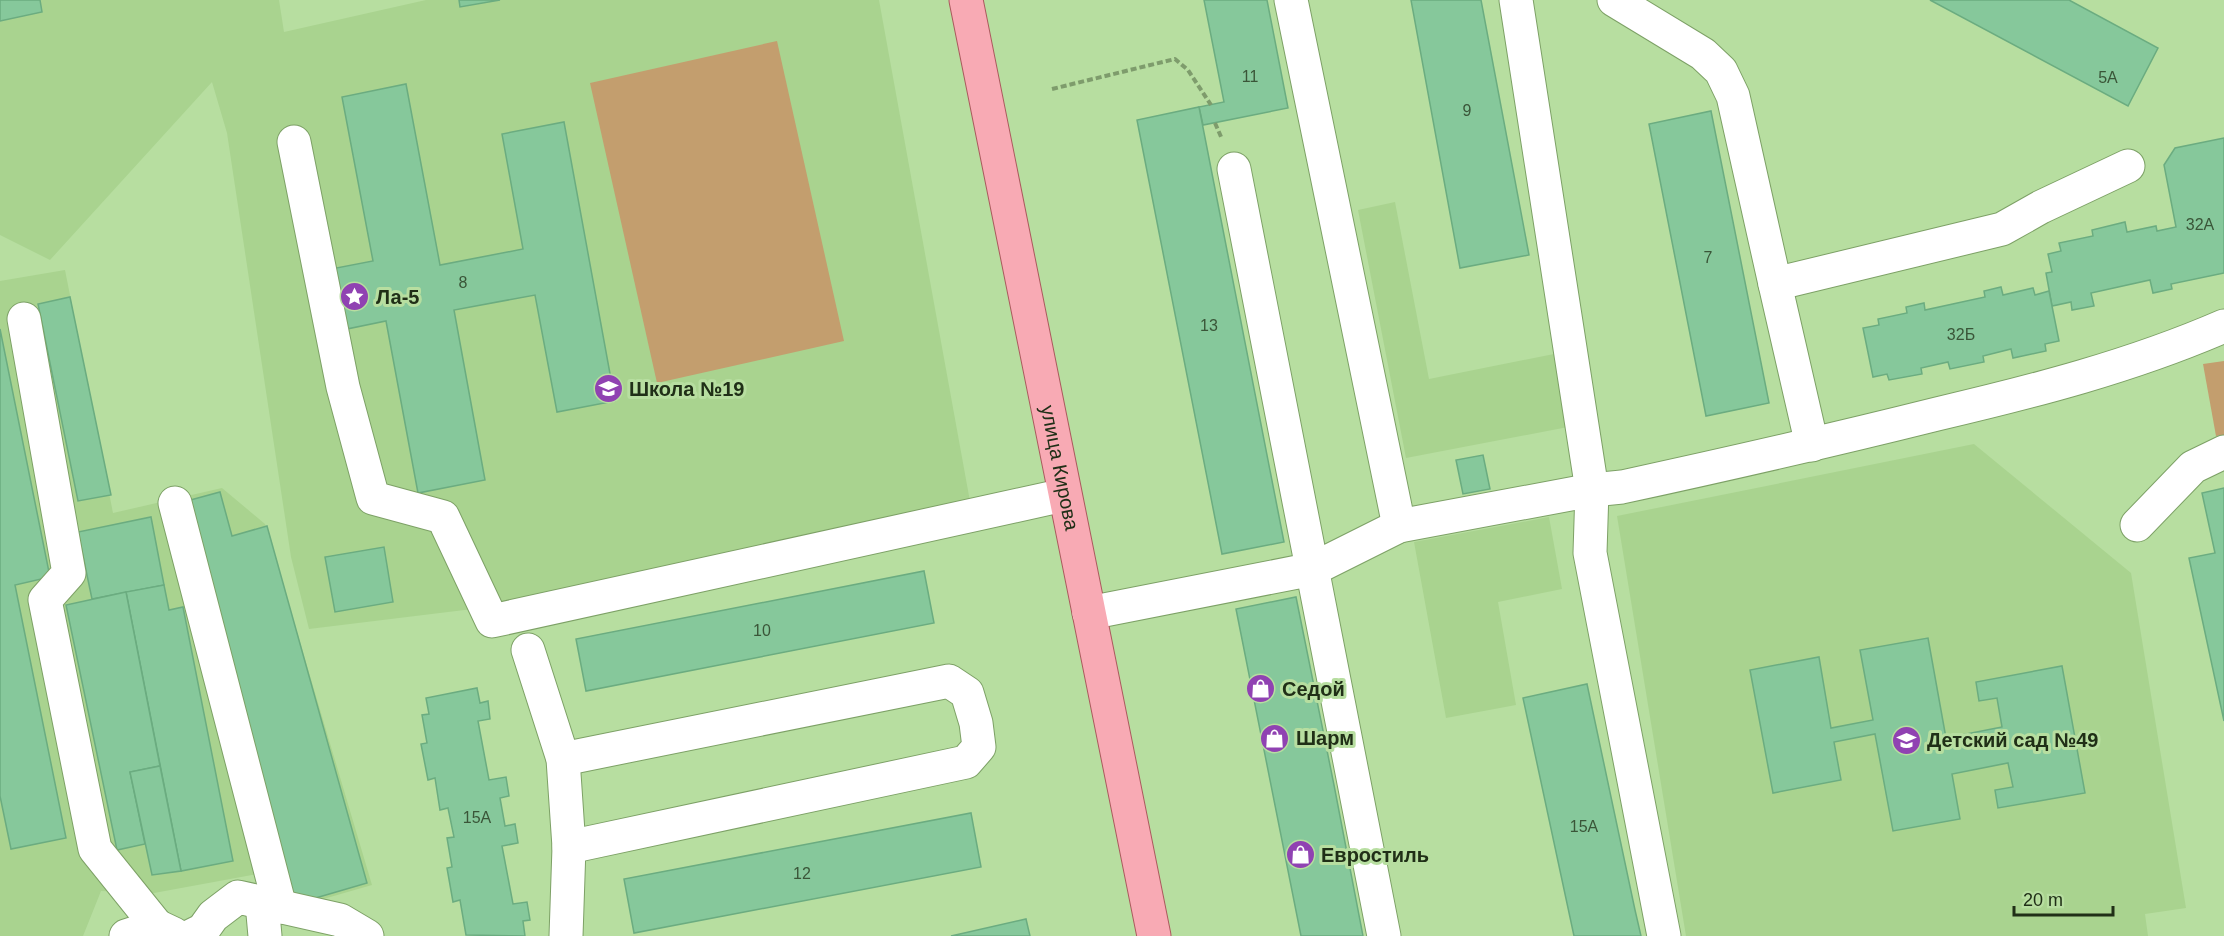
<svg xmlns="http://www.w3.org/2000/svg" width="2224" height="936" viewBox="0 0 2224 936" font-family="Arial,sans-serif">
	<rect width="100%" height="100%" fill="#b7dea0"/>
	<g fill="#a9d38f">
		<polygon points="0,0 279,0 284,32 426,0 879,0 973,518 489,607 309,629 291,557 227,133 212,82 50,260 0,235"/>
		<polygon points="1395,202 1429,379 1554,354 1568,427 1406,458 1358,210"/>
		<polygon points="65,270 113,513 222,488 265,524 372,885 292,908 257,874 154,893 101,891 83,936 0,936 0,281"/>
		<polygon points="1974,444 2131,573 2186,908 2145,914 2148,936 1686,936 1617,516"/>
		<polygon points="1549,517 1562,589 1498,602 1516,705 1446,718 1414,542"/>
	</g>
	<g fill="#c39e6e">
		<polygon points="777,41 844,341 657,383 590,83"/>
		<polygon points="2224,361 2224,435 2216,436 2203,364"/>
	</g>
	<g fill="#86c89b" stroke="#6bac80" stroke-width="1.5">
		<polygon points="0,0 40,0 42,12 0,21"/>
		<polygon points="459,0 500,0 460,7"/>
		<polygon points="1204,0 1267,0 1288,108 1203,125 1199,107 1224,102"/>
		<polygon points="1411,0 1481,0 1529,255 1460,268"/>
		<polygon points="1930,0 2069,0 2158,48 2128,106"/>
		<polygon points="406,84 440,265 523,249 502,134 564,122 615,401 557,412 535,295 454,310 485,480 418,493 386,321 342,330 331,269 373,261 342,97"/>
		<polygon points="1199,107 1284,542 1222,554 1137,120"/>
		<polygon points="1711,111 1769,403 1706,416 1649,124"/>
		<polygon points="2224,138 2224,273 2171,284 2172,289 2153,293 2150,280 2091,293 2094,306 2072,310 2071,302 2052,306 2046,273 2052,272 2048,254 2061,251 2059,243 2093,236 2092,230 2125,222 2127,232 2156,226 2157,231 2176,227 2164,165 2175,148"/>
		<polygon points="2001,287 2003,295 2033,288 2035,295 2049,291 2059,341 2045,344 2046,351 2013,358 2011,349 1983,356 1984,362 1950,369 1948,362 1921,368 1922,374 1889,380 1887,374 1873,377 1863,328 1879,325 1878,319 1907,313 1906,307 1924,303 1925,310 1985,297 1984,291"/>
		<polygon points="70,297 111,495 78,501 38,304"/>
		<polygon points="0,329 50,577 15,585 66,838 11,849 0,796"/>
		<polygon points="1483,455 1490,489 1463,494 1456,460"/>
		<polygon points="2224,488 2224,721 2189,558 2215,553 2202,493"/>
		<polygon points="220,492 232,536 267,526 367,883 295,904 183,502"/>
		<polygon points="151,517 164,585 92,599 78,532"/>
		<polygon points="384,547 393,602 335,612 325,557"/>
		<polygon points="924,571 934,623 586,691 576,639"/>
		<polygon points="164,585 169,610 183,607 233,861 181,871 126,592"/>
		<polygon points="126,592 160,766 130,772 145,844 117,850 66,605"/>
		<polygon points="1296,597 1334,785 1363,936 1301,936 1236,609"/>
		<polygon points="1928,638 1946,738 2002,727 1997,698 1979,701 1976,682 2062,666 2085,793 1998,808 1995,790 2013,787 2008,763 1952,774 1960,819 1893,831 1875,734 1834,742 1841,780 1773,793 1750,670 1819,657 1831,728 1873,720 1860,650"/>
		<polygon points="1587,684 1635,910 1641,936 1574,936 1523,698"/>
		<polygon points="477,688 480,703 488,701 490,719 478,721 489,780 506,777 509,796 500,798 505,826 515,824 518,843 502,846 513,904 527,902 530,920 523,921 525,936 466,935 460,900 453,902 447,868 452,867 447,838 454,837 448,808 440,810 435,778 428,780 421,744 427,743 422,715 429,714 426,698"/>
		<polygon points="160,766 181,871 152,875 130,772"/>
		<polygon points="971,813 981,867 634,933 624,879"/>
		<polygon points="1026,919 1030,936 951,936"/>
	</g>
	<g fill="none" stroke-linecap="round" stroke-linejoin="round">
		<defs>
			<g id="minor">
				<polyline points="1291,0 1399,526"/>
				<polyline points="1516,0 1592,490 1590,553 1664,936"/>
				<polyline points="1614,0 1703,54 1721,71 1733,96 1775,284"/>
				<polyline points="294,142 343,387 373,498 443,517 492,621 1064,495"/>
				<polyline points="1234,169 1384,936"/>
				<polyline points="24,319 69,573 45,600 95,849 157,926 158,936"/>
				<polyline points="1812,445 1775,284 2002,229 2041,207 2128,166"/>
				<polyline points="175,503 280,907"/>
				<polyline points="2137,525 2193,467 2224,452"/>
				<path d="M1089 613 1313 569 1399 526 1592 490 1622 487C1728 464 1833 440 1937 414 2035 391 2132 366 2224 326"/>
				<polyline points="528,650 563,759 569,847 566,936"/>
				<polyline points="563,759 949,681 967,693 976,723 979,747 966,762 569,847"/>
				<polyline points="262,903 265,936"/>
				<polyline points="126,936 157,926 174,934"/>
				<polyline points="191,936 203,930 213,916 238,897 340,920 367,936"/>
			</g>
			<g id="major">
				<path id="s1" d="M966 0 1154 936"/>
			</g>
		</defs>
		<use href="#minor" stroke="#7da166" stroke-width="35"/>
		<use href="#major" stroke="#aa5a5d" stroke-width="35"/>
		<g stroke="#7e9c6c" stroke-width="4" stroke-dasharray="6 3" stroke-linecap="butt">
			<polyline points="1052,89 1175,59 1188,70 1211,105"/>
			<polyline points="1215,123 1222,139"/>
		</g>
		<use href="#minor" stroke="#fff" stroke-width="33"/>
		<use href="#major" stroke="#f8aab4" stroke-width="33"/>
	</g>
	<defs>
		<symbol id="sight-disc" viewBox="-11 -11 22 22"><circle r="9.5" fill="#9042b2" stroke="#b7dea0"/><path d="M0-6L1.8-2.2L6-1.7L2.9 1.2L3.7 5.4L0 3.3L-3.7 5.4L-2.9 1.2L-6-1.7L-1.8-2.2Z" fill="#fff"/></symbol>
		<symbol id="school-disc" viewBox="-11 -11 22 22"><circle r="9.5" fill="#9042b2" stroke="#b7dea0"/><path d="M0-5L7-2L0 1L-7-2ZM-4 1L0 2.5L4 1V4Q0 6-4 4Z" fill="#fff"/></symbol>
		<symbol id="shop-disc" viewBox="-11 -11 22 22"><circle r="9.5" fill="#9042b2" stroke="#b7dea0"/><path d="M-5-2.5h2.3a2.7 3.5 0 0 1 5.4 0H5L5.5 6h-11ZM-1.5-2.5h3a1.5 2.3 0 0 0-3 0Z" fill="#fff"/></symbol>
	</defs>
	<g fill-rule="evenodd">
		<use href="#sight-disc" x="338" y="280" width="33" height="33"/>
		<use href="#school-disc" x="592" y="372" width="33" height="33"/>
		<use href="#shop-disc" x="1244" y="672" width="33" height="33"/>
		<use href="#shop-disc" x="1258" y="722" width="33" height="33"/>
		<use href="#school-disc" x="1890" y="724" width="33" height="33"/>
		<use href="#shop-disc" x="1284" y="838" width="33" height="33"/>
	</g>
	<g text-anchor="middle" stroke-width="6" stroke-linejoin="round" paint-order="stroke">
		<g font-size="16" fill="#3a5538">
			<text x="1250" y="82">11</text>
			<text x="2108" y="83">5А</text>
			<text x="1467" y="116">9</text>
			<text x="2200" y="230">32А</text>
			<text x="1708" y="263">7</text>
			<text x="463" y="288">8</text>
			<text x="1209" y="331">13</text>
			<text x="1961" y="340">32Б</text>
			<text x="762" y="636">10</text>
			<text x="477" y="823">15А</text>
			<text x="1584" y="832">15А</text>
			<text x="802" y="879">12</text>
		</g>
		<g font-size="20" font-weight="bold" fill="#202f17" stroke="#b7dea0" text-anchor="start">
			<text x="376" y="304">Ла-5</text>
			<text x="629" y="396">Школа №19</text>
			<text x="1282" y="696">Седой</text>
			<text x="1296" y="745">Шарм</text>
			<text x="1927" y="747">Детский сад №49</text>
			<text x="1321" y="862">Евростиль</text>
		</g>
		<g font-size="20" fill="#202f17" stroke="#b7dea0">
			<text dy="7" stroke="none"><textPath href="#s1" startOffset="477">улица Кирова</textPath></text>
		</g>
	</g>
	<path d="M2014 906v9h99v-9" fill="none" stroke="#202f17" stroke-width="3"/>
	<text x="2023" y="906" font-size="18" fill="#202f17" stroke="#b7dea0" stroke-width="4.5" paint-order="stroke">20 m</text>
</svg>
